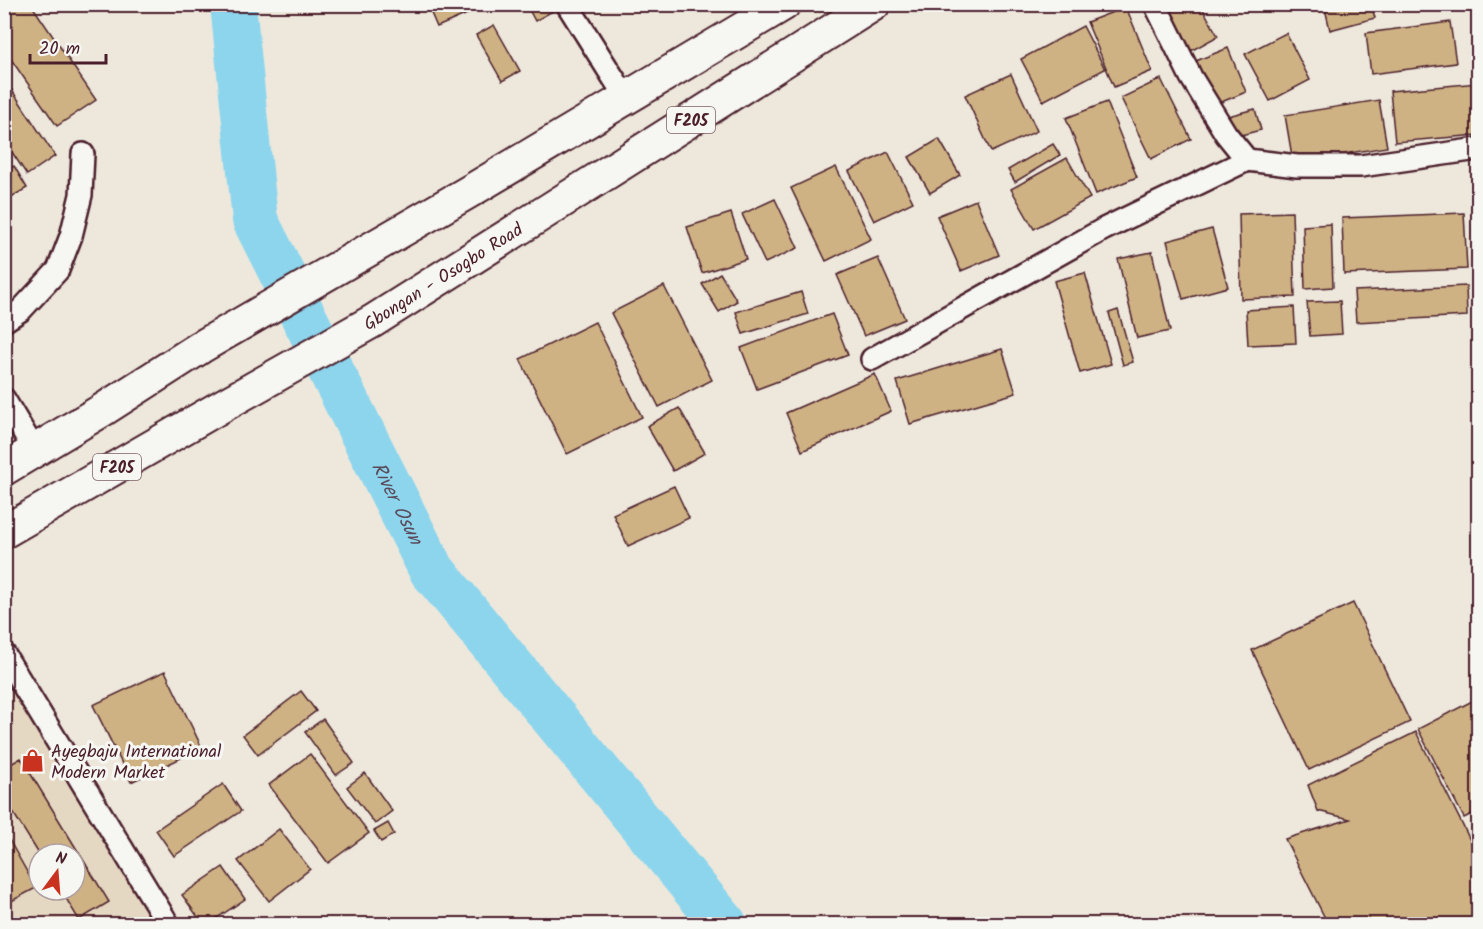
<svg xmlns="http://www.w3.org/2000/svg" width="1483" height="929" viewBox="0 0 1483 929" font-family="Kalam,sans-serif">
	<rect width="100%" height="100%" fill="#eee8dc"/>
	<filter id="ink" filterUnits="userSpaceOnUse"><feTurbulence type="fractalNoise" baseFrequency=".0167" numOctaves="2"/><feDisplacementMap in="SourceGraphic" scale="12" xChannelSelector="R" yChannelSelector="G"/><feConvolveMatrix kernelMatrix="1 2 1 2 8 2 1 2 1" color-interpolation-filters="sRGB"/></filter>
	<g filter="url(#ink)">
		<path fill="#e5d8c2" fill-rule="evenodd" d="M5 668 160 924H5ZM39 854H75V890H39Z"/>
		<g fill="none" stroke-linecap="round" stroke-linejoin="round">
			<path stroke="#8cd5ed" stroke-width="46" id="s1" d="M233 4 255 220 431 569 724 924"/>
		</g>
		<g fill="#cfb284" stroke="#4a1f2b" stroke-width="1.5">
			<polygon points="12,4 31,4 96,100 57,126 4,49 4,9"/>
			<polygon points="427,4 471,4 474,11 437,27"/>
			<polygon points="526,4 555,4 558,8 535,21"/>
			<polygon points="1148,4 1200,4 1218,36 1178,58"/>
			<polygon points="1324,4 1371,4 1375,18 1330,30"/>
			<polygon points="1126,7 1152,71 1114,87 1087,22"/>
			<polygon points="1450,22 1456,63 1371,74 1366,33"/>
			<polygon points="494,25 520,71 502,81 476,35"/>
			<polygon points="1083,26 1105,69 1043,101 1021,59"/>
			<polygon points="1286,33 1310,80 1270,101 1245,54"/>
			<polygon points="1228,48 1246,92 1214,105 1196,61"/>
			<polygon points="1011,74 1037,131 991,152 965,95"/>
			<polygon points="4,78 55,156 27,175 4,140"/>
			<polygon points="1161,79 1191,139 1151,159 1121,98"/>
			<polygon points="1478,83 1478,135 1395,142 1390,91"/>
			<polygon points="1379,100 1387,147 1293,162 1285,115"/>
			<polygon points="1107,102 1137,177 1096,194 1066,118"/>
			<polygon points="1255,109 1261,130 1229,138 1224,117"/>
			<polygon points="939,139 960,175 930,193 909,157"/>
			<polygon points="1053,144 1060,155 1015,182 1008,170"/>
			<polygon points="888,152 913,202 874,221 849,171"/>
			<polygon points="1067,158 1090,198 1034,229 1011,189"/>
			<polygon points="14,166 27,188 6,200 4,198 4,172"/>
			<polygon points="836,167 871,239 826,261 791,188"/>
			<polygon points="775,199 798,248 765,263 742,214"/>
			<polygon points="976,200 999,255 961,271 937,216"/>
			<polygon points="1292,212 1295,297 1241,299 1239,214"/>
			<polygon points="731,213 746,259 702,273 687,227"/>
			<polygon points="1464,213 1467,269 1344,274 1342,218"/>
			<polygon points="1331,224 1333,287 1305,289 1303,226"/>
			<polygon points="1212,229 1228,287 1183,299 1167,241"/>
			<polygon points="1152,252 1170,331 1137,338 1118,259"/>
			<polygon points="878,258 905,319 864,336 837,275"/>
			<polygon points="720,273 737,301 719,312 702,284"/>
			<polygon points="1085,273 1111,364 1080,373 1054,281"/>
			<polygon points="664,286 712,380 659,407 611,313"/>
			<polygon points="1466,286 1467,316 1356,322 1354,291"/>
			<polygon points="801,292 808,314 743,334 736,312"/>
			<polygon points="1340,301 1342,334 1310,336 1307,302"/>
			<polygon points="1294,307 1296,343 1248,345 1246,310"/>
			<polygon points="1118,310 1133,362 1123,365 1109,313"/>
			<polygon points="832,314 848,355 757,389 741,348"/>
			<polygon points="595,322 642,417 567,454 520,359"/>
			<polygon points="1002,349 1016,393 910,424 897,381"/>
			<polygon points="875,374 891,411 802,451 786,413"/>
			<polygon points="679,408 705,453 673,471 647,426"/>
			<polygon points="674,486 689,518 628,546 613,514"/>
			<polygon points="1353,603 1410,722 1309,770 1252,650"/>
			<polygon points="165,671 202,748 131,782 93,705"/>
			<polygon points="301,691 316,711 258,755 243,735"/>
			<polygon points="1478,698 1478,811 1464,818 1418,729"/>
			<polygon points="323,719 354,763 336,775 305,732"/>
			<polygon points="1416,732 1478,856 1478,924 1328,924 1285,839 1350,819 1318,811 1308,785"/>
			<polygon points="310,754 369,833 328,863 269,785"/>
			<polygon points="21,758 109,902 79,920 61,890 75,890 75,854 39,854 4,798 4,768"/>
			<polygon points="365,773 392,811 375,824 347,787"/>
			<polygon points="223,784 241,811 174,856 156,830"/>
			<polygon points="388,823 394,834 381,842 374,831"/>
			<polygon points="279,829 310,869 269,901 238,861"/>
			<polygon points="4,831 36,888 4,905"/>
			<polygon points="223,867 245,899 208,924 203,924 182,895"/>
		</g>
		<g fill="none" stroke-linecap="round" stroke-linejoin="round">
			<defs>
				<g id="minor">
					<polyline points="567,4 626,98"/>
					<polyline points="1155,4 1191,77 1226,134 1247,160 1297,166 1361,166 1478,149"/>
					<polyline points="4,321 21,310 58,270 71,236 81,195 83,154"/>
					<polyline points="872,359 1104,229 1247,160"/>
					<polyline points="4,399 35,451"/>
					<polyline points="4,654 168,924"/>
				</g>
				<g id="primary">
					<polyline points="4,469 101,411 201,347 472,190 784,4"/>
					<path id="s2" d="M4 532 229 402 373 321 874 4"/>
				</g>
			</defs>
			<use href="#minor" stroke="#4a1f2b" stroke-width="26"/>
			<use href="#primary" stroke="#4a1f2b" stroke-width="36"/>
			<use href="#minor" stroke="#f6f6f2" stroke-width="21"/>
			<use href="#primary" stroke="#f6f6f2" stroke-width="32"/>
		</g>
	</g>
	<defs>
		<symbol id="shop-bare" viewBox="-9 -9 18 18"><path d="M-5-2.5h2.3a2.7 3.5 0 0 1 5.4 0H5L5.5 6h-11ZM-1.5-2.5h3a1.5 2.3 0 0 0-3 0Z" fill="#c8321e" stroke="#f6f6f2" stroke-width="2.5" paint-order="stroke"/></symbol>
	</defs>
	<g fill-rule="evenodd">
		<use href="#shop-bare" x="16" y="744" width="33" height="33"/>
	</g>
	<g text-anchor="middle" stroke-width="6" stroke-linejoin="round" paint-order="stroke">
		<g fill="#f6f6f2" stroke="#7e6067" stroke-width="1.5">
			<rect x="667" y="107" width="48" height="26" rx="4.5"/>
			<rect x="93" y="454" width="48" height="26" rx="4.5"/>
		</g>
		<g font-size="16" font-weight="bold" fill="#4a1f2b">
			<text x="691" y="126">F205</text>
			<text x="117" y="473">F205</text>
		</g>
		<g font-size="18" fill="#4a1f2b" stroke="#f6f6f2">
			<text dy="6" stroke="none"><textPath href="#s2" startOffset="508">Gbongan - Osogbo Road</textPath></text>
		</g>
		<g font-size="18" fill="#4a1f2b" stroke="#f6f6f2" text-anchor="start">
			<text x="51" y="757">Ayegbaju International<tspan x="51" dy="21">Modern Market</tspan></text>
		</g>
		<g font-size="20" font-style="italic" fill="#5a4c5c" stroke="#f6f6f2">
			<text dy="7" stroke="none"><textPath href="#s1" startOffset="534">River Osun</textPath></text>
		</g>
	</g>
	<rect width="1483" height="929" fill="none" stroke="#f6f6f2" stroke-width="24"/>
	<rect x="12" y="12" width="1459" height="905" fill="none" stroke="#4a1f2b" stroke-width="2" filter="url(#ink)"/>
	<g transform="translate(57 872) rotate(16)"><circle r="28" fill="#f6f6f2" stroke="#b1a0a2" stroke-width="1.5"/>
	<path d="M0-4.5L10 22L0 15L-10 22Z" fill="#c8321e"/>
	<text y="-9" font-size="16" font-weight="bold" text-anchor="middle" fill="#4a1f2b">N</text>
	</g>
	<path d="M30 54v9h76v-9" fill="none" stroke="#4a1f2b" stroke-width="3"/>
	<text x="39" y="54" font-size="18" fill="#4a1f2b" stroke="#f6f6f2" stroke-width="4.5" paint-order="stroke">20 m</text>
</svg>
